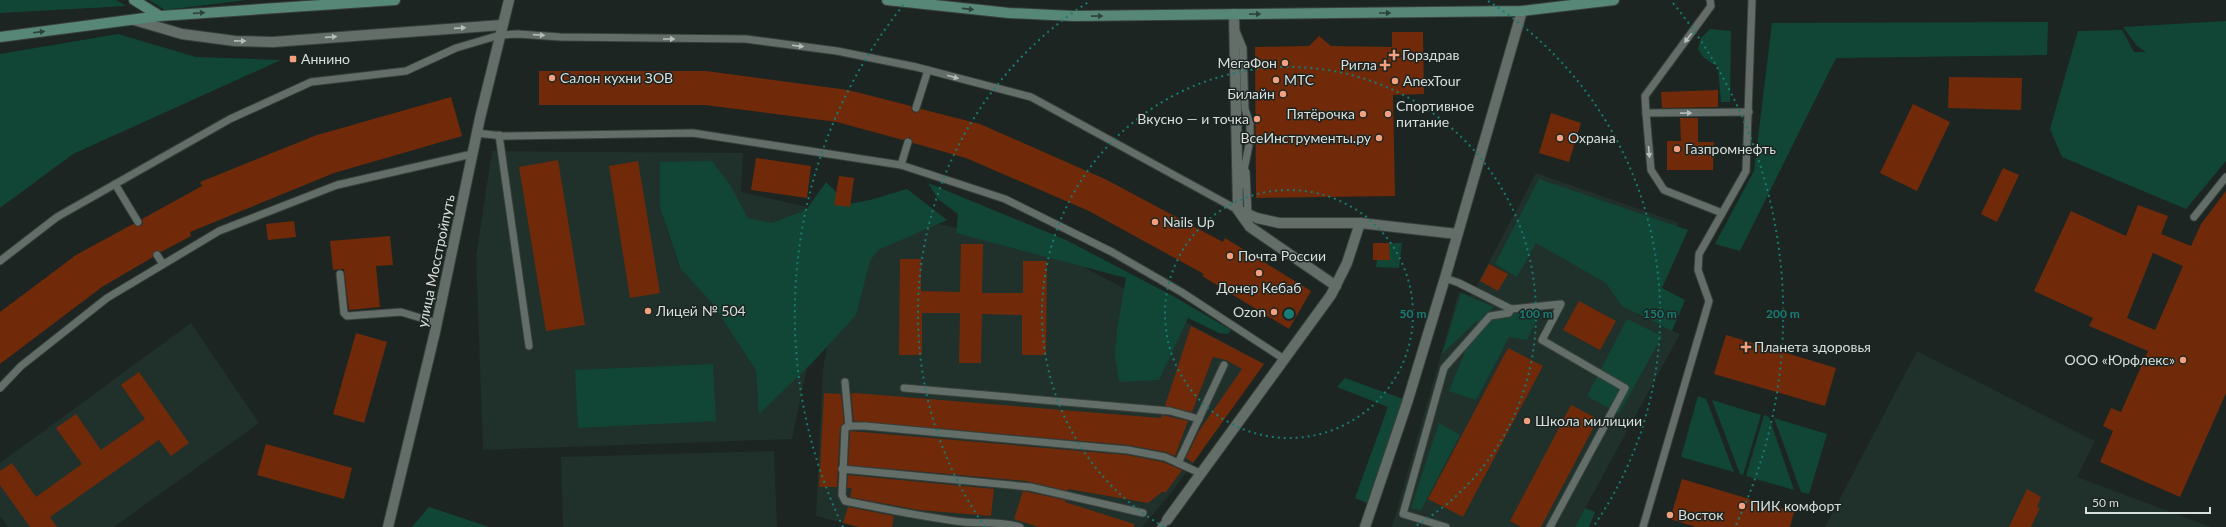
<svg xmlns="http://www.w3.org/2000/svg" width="2226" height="527" viewBox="0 0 2226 527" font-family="Lato,sans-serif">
	<rect width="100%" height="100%" fill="#1c2521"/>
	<g fill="#20302a">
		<polygon points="492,151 743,153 741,192 839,214 792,439 483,450 476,257"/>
		<polygon points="1536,173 1679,223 1636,314 1680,334 1575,527 1392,527 1459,291 1471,296"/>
		<polygon points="851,215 938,224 1045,246 1264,364 1172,492 1142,527 859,527 816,516 823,369"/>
		<polygon points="191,323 259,423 114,527 8,527 0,516 0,463"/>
		<polygon points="1917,351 2095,441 2077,477 2211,527 1825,527"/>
		<polygon points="774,451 777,527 563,527 561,457"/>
	</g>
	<g fill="#114636">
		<polygon points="0,0 116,0 126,6 0,13"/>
		<polygon points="149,0 246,0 165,10"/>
		<polygon points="2226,21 2226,161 2186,209 2062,157 2050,129 2078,31 2122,30 2134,52 2146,52 2137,46 2123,27"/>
		<polygon points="2048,22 2047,55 1836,58 1740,251 1715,244 1754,171 1772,23"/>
		<polygon points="1710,29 1731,31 1730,102 1721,102 1718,67 1704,58 1698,49 1701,38"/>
		<polygon points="118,34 196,57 281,60 73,154 0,208 0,54"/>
		<polygon points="712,161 730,185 748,218 772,223 806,210 826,182 848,204 870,200 907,189 947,220 878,250 870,261 856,315 812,363 759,414 756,370 712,303 681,269 660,207 660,162"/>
		<polygon points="1539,179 1688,230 1662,288 1685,300 1672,331 1622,306 1606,283 1536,243 1517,277 1495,264"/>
		<polygon points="928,183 1066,240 1173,296 1231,330 1228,334 1219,333 1188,318 1159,380 1119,382 1115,355 1117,330 1126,278 956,233 958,214 938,199"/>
		<polygon points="1389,243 1402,243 1399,268 1376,267 1377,260 1389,260"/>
		<path d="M1461 293 1494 307 1481 318C1507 306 1513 304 1540 312L1527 340 1509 337 1476 400 1449 391 1478 320 1442 354Z"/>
		<polygon points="1627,319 1662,336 1619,414 1587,396"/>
		<polygon points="713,364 716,421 578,428 575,370"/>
		<polygon points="1345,378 1403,399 1367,503 1355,498 1388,407 1337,387"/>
		<polygon points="1698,396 1706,399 1734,472 1681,457"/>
		<polygon points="1712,400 1761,415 1743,475 1740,474"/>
		<polygon points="1764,415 1769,417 1794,490 1746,476"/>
		<polygon points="1774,418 1827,434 1809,494 1801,492"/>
		<polygon points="1439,423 1460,435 1421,510 1411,508"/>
		<polygon points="429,507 489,527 412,527"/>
		<polygon points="1585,508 1595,512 1589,527 1575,527"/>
	</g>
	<g fill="#702a09" fill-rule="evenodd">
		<polygon points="1392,32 1423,32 1424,94 1393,95 1395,196 1256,198 1255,47 1309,46 1319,36 1331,46 1392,47"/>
		<polygon points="539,71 706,71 848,90 911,106 912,111 915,113 921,109 980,124 1107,180 1223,242 1225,238 1311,291 1289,329 1202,276 1204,274 1089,211 966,158 913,143 910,137 903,140 837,122 705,105 539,105"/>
		<polygon points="1949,77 2022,78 2021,110 1948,108"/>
		<polygon points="1718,90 1718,107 1662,108 1661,92"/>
		<polygon points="451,97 462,136 334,173 190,232 191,236 161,252 155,251 153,257 102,287 0,364 0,312 76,255 133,224 140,226 143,224 142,219 202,186 200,182 317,135"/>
		<polygon points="1913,104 1950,122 1917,191 1880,173"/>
		<polygon points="1551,113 1581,123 1569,162 1539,153"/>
		<polygon points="1680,118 1698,118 1698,142 1714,142 1713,170 1667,170 1667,141 1681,141"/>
		<polygon points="756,158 811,166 807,198 751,190"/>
		<polygon points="558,160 585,325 546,331 519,167"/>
		<polygon points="638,161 660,293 630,298 609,166"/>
		<polygon points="2003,168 2019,175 1997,222 1981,214"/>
		<polygon points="839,176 854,178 850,207 834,205"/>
		<path d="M2226 191V393L2180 497 2100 462 2113 431 2103 426 2111 408 2121 412 2148 351 2089 326 2093 318 2034 291 2071 211 2126 236 2138 205 2168 216 2161 234 2191 246 2201 224ZM2153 253 2183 266 2155 330 2127 318Z"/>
		<polygon points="294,221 296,237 268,240 266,224"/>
		<polygon points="390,236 393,265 376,266 380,307 349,310 344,269 333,270 330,241"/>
		<polygon points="1373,243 1389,243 1390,260 1373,260"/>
		<polygon points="961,244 983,244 982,293 1023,293 1023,261 1047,261 1046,355 1022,355 1022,315 982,314 981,363 959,363 960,313 922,313 922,355 899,355 900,259 921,259 921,291 960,292"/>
		<polygon points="1489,264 1508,274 1498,291 1480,281"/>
		<polygon points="1579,301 1616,321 1600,350 1563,330"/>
		<polygon points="1191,326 1264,364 1193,463 1186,458 1199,431 1242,369 1226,360 1213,357 1192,412 1165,406"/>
		<polygon points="356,333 387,342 364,423 333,414"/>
		<polygon points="1726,335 1836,368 1825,406 1714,374"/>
		<polygon points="1508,348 1543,366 1463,517 1428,499"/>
		<polygon points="139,372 189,443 171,456 159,440 50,517 57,527 30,527 0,485 0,471 12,463 36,497 82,464 56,428 76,414 101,450 145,419 121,385"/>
		<polygon points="824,393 841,394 844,423 840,428 837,487 819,487"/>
		<polygon points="855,393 1161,418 1162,415 1188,421 1175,456 1166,452 1128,445 854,421 851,394"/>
		<polygon points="1571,405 1598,419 1541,527 1521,527 1510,521"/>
		<polygon points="850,431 1127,455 1163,462 1182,470 1166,492 1162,492 1148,503 1068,489 1068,491 1026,481 848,465"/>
		<polygon points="266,444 352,468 344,499 257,475"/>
		<polygon points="848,475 994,489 991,516 919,510 850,497 852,488 847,488"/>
		<polygon points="1682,479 1794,512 1790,527 1696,527 1670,519"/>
		<polygon points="2027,489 2041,497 2037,507 2040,508 2031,527 2009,527"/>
		<polygon points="1023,491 1065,500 1065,502 1134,524 1134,527 1039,527 1014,519"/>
		<polygon points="848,507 894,516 892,527 859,527 843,523"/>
	</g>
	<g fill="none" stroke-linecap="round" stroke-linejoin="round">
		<defs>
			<g id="lane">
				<polyline points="1710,0 1711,6 1645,96 1646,113 1749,112"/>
				<polyline points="1236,31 1243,48 1245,109 1250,124 1250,140 1241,185"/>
				<polyline points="916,108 928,70"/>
				<polyline points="1646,113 1651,170 1664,190 1722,213"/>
				<polyline points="476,133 503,136 693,133 901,165 1005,199 1112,252 1183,293 1284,359"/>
				<polyline points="499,135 529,346"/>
				<polyline points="901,165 908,142"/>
				<polyline points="1246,172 1248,214"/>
				<polyline points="115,184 138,222"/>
				<polyline points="2194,217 2226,177"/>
				<polyline points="157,255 163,264"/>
				<polyline points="0,261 57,217 230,119 311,82 406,71 456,48 500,35 518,34 560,37 746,39 837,51 916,67 1031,97 1238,210 1238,207"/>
				<polyline points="340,274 344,313 347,316 401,312 437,323"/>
				<polyline points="1445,278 1459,283 1511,309 1561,304 1542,340 1625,388 1550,527"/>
				<polyline points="845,382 849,426"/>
				<polyline points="0,388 21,366 107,298 219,231 337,185 472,154"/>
				<polyline points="904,388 1170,411 1199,419"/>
				<polyline points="1178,463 1224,365"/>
				<polyline points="842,469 1030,487 1143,513"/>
				<path d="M1020 527C1001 521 982 524 963 522 923 517 884 509 845 501L842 495 845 428 849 426H865L1128 450 1165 457 1202 474"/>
				<polyline points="1161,527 1167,520"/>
				<polyline points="1446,527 1403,514 1444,368 1490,316 1509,313 1511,309"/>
				<polyline points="1643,527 1709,301 1698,270 1699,254 1746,171 1752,0"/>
			</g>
			<g id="street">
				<polyline points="1234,14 1238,210 1250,227 1336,286"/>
				<polyline points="134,20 182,34 235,41 273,42 502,25"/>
				<polyline points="1238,210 1257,218 1279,223 1360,223"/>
				<polyline points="1167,520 1331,295 1347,263 1360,223 1457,234"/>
				<polyline points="388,527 435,332 480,118 509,0"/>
				<polyline points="1365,527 1407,403 1445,278 1522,11"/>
			</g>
			<g id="secondary">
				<polyline points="134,0 160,16"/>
				<polyline points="887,0 1009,13 1073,16 1522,11 1614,0"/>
				<polyline points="0,37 160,16 395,0"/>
			</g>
		</defs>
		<use href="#lane" stroke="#39403d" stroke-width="9"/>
		<use href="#street" stroke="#39403d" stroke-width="12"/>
		<use href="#secondary" stroke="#39403d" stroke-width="12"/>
		<use href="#lane" stroke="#636e69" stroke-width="7"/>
		<use href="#street" stroke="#636e69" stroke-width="10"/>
		<use href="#secondary" stroke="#568777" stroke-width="10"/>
	</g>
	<defs><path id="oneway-solid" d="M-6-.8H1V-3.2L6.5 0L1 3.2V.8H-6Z"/></defs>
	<g fill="#2d423b">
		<use href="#oneway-solid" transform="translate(968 9) rotate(6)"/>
		<use href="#oneway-solid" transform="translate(199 13) rotate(-4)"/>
		<use href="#oneway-solid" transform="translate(1385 13)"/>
		<use href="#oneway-solid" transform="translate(1255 14) rotate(-1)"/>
		<use href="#oneway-solid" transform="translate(1097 16) rotate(-1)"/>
		<use href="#oneway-solid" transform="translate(39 32) rotate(-7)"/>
	</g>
	<g fill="#b6bdba">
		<use href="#oneway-solid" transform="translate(460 28) rotate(-4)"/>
		<use href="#oneway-solid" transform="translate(539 35) rotate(4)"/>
		<use href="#oneway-solid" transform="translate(331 37) rotate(-4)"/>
		<use href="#oneway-solid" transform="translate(1688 38) rotate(127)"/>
		<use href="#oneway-solid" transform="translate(669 39)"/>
		<use href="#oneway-solid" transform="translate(240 41) rotate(1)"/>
		<use href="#oneway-solid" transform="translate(798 46) rotate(7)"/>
		<use href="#oneway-solid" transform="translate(953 77) rotate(16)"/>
		<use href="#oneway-solid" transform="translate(1686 113) rotate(-1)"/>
		<use href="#oneway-solid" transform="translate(1649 152) rotate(85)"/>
	</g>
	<g fill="none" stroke="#197b74" stroke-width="2" stroke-dasharray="2 4">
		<circle cx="1289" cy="314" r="124"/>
		<path d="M1164 527A247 247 0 1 1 1414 527"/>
		<path d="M985 527A371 371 0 0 1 1090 1M1488 1A371 371 0 0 1 1593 527"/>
		<path d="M843 527A494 494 0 0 1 905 3M1673 3A494 494 0 0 1 1735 527"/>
	</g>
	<g fill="#f2a080" stroke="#1c2521" stroke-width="1.5">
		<path d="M1392 49h4v4h4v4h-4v4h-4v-4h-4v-4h4z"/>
		<rect x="289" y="55" width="8" height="8" rx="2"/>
		<circle cx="1285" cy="63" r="4"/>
		<path d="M1383 59h4v4h4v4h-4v4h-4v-4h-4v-4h4z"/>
		<circle cx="552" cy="78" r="4"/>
		<circle cx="1276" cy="80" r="4"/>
		<circle cx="1395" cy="81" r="4"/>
		<circle cx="1283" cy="94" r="4"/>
		<circle cx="1363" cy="114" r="4"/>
		<circle cx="1388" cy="114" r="4"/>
		<circle cx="1257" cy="119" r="4"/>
		<circle cx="1379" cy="138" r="4"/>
		<circle cx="1560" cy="138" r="4"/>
		<circle cx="1677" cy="149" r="4"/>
		<circle cx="1155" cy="222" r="4"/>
		<circle cx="1230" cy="256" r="4"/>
		<circle cx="1259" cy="273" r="4"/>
		<circle cx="648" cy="311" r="4"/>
		<circle cx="1274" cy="312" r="4"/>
		<path d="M1744 341h4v4h4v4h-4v4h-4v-4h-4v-4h4z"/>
		<circle cx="2183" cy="360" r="4"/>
		<circle cx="1527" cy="421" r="4"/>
		<circle cx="1742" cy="506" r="4"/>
		<circle cx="1670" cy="515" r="4"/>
	</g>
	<g text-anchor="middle" stroke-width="3" stroke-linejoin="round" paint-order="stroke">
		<g font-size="14" fill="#d9dfdd" stroke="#1c2521" text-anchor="start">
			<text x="1402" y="60">Горздрав</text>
			<text x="301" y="64">Аннино</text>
			<text x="1277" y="68" text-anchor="end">МегаФон</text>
			<text x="1377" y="70" text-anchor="end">Ригла</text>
			<text x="560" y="83">Салон кухни ЗОВ</text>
			<text x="1284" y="85">МТС</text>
			<text x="1403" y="86">AnexTour</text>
			<text x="1275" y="99" text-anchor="end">Билайн</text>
			<text x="1396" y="111">Спортивное<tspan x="1396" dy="16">питание</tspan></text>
			<text x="1355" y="119" text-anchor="end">Пятёрочка</text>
			<text x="1249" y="124" text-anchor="end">Вкусно — и точка</text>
			<text x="1371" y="143" text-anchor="end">ВсеИнструменты.ру</text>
			<text x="1568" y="143">Охрана</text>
			<text x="1685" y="154">Газпромнефть</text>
			<text x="1163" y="227">Nails Up</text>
			<text x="1238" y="261">Почта России</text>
			<text x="1259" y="293" text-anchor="middle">Донер Кебаб</text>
			<text x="656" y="316">Лицей № 504</text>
			<text x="1266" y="317" text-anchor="end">Ozon</text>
			<text x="1754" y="352">Планета здоровья</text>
			<text x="2175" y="365" text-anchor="end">ООО «Юрфлекс»</text>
			<text x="1535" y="426">Школа милиции</text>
			<text x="1750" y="511">ПИК комфорт</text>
			<text x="1678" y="520">Восток</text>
		</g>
		<g font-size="14" fill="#d9dfdd" stroke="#1c2521">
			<text transform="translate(436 261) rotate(-78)" y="5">улица Мосстройпуть</text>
		</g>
	</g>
	<circle cx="1289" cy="314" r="6" fill="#197b74" stroke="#1c2521" stroke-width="2"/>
	<g font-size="12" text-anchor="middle" font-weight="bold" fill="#197b74" stroke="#1c2521" stroke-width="3" stroke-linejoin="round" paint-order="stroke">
		<text x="1413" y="318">50 m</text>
		<text x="1536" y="318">100 m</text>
		<text x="1660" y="318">150 m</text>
		<text x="1783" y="318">200 m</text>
	</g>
	<path d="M2086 507v6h124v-6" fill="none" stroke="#d9dfdd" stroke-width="2"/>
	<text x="2092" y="507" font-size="12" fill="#d9dfdd" stroke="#1c2521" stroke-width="3" paint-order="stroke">50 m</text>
</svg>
